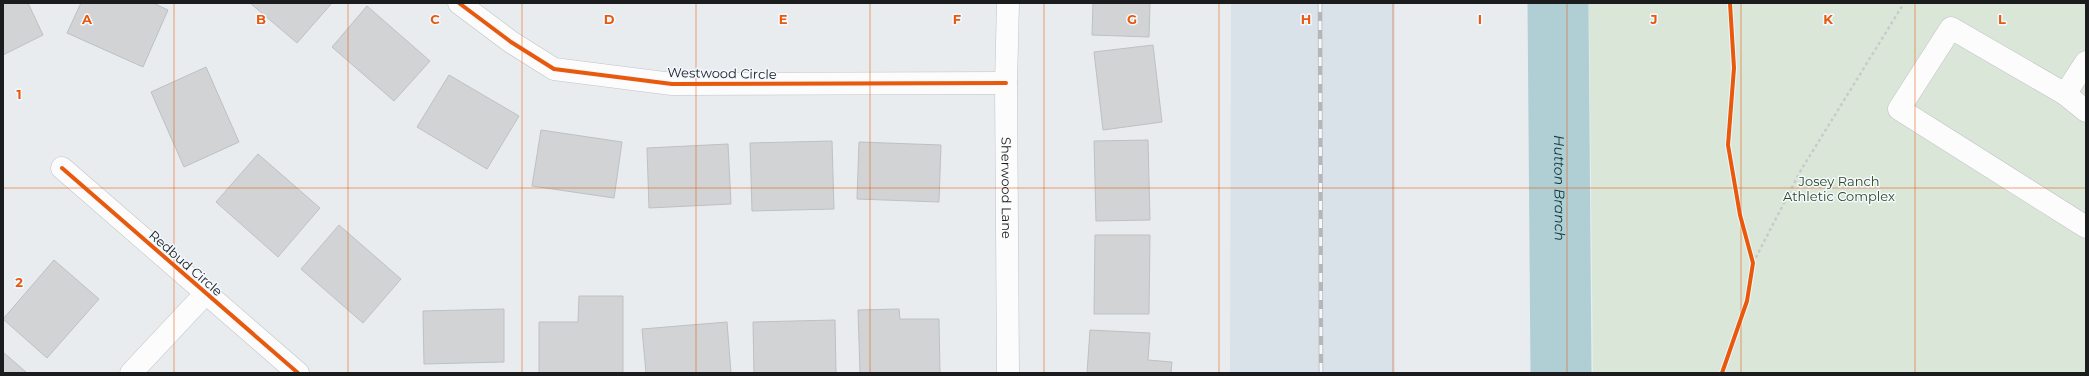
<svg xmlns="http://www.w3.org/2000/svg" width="2089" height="376" viewBox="0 0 2089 376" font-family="Montserrat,sans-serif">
	<rect width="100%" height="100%" fill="#e9ecef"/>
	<polygon fill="#d9e1e9" points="1231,3 1395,3 1395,373 1230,373"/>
	<polygon fill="#dae6d8" points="1589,3 2086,3 2086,373 1593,373"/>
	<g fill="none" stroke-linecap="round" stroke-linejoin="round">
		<path stroke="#afcfd5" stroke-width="61" id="s1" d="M1558 3 1561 373"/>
	</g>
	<g fill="#d1d3d5" stroke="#bec1c2">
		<polygon points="3,3 28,3 43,35 3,55"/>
		<polygon points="81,3 153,3 168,10 143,67 67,33"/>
		<polygon points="250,3 332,3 297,43"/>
		<polygon points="1093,3 1150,3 1149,37 1092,35"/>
		<polygon points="367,6 430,61 394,101 332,47"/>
		<polygon points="1153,45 1162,122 1103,130 1094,52"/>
		<polygon points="206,67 239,142 184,167 151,92"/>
		<polygon points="449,75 519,116 487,169 417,127"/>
		<polygon points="541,130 622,142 614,198 532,186"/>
		<polygon points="1148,140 1150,220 1096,221 1094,141"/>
		<polygon points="832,141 834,209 752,211 750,143"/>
		<polygon points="859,142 941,145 939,202 857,199"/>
		<polygon points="728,144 731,204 649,208 647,148"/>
		<polygon points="258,154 320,208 278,257 216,202"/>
		<polygon points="339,225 401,279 363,323 301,269"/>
		<polygon points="1095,235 1150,235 1149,314 1094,314"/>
		<polygon points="54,260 99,299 47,358 3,319"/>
		<polygon points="579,296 623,296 623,373 539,373 539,322 578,322"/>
		<polygon points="504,309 504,362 424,364 423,311"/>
		<polygon points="899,309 900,319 939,319 940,373 860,373 858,310"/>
		<polygon points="835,320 836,373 754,373 753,322"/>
		<polygon points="727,322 731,373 646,373 642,329"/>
		<polygon points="1090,330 1150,333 1148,360 1172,362 1171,373 1087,373"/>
		<polygon points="3,352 27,373 3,373"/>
	</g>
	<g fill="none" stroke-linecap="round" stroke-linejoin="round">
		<defs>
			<g id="minor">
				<polyline points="459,3 511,42 554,69 672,84 1006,83"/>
				<path id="s2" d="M1008 3 1006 83 1008 373"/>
				<polyline points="2065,94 2086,62"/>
				<polyline points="2086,111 2065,94 1951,28 1899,109 2086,227"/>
				<polyline points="62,168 298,373"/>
				<polyline points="131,373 206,293"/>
			</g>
		</defs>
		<use href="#minor" stroke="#c0c3c5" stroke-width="23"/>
		<polyline stroke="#cacacc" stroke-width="2.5" stroke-dasharray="3 3" stroke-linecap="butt" points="1753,263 1801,170 1904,3"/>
		<use href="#minor" stroke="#fcfcfd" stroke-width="22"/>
		<defs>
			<polyline id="rail" points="1320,3 1321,373"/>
		</defs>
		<use href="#rail" stroke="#b6b6b7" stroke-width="4.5"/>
		<use href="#rail" stroke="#f3f9ff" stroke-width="3" stroke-dasharray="9" stroke-linecap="butt"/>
		<defs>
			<g id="cycleway">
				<polyline points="459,3 511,42 554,69 672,84 1006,83"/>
				<polyline points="62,168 298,373"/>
				<polyline points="1722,373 1747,301 1753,263 1740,215 1728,145 1734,68 1730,3"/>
			</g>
		</defs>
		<use href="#cycleway" stroke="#f3f9ff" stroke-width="6"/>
		<use href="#cycleway" stroke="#e8590c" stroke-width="4"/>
	</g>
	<path fill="none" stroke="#e8590c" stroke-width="1" stroke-opacity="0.55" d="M174 3V373M348 3V373M522 3V373M696 3V373M870 3V373M1044 3V373M1219 3V373M1393 3V373M1567 3V373M1741 3V373M1915 3V373M3 188H2086"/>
	<g text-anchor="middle" stroke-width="3" stroke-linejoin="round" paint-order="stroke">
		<g font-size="13" fill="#1a1c1e" stroke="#f3f9ff">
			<text transform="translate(722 73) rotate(1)" y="5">Westwood Circle</text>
			<text dy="5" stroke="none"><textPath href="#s2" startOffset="185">Sherwood Lane</textPath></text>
			<text transform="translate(186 263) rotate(41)" y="5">Redbud Circle</text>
		</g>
		<g font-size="13" fill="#2b491d" stroke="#f3f9ff">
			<text x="1839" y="186">Josey Ranch<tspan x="1839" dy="15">Athletic Complex</tspan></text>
		</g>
		<g font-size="14" font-style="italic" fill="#0a363c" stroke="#f3f9ff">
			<text dy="5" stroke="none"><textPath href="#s1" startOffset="185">Hutton Branch</textPath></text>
		</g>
	</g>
	<g font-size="13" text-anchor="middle" font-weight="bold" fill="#e8590c" stroke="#f3f9ff" stroke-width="3" stroke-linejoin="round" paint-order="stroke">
		<text x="87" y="24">A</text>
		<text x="261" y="24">B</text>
		<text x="435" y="24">C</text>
		<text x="609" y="24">D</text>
		<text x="783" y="24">E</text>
		<text x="957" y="24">F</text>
		<text x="1132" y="24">G</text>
		<text x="1306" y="24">H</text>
		<text x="1480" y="24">I</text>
		<text x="1654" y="24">J</text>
		<text x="1828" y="24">K</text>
		<text x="2002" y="24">L</text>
		<text x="19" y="99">1</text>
		<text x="19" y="287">2</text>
	</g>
	<rect width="2089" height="376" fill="none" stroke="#1a1c1e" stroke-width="8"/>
</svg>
